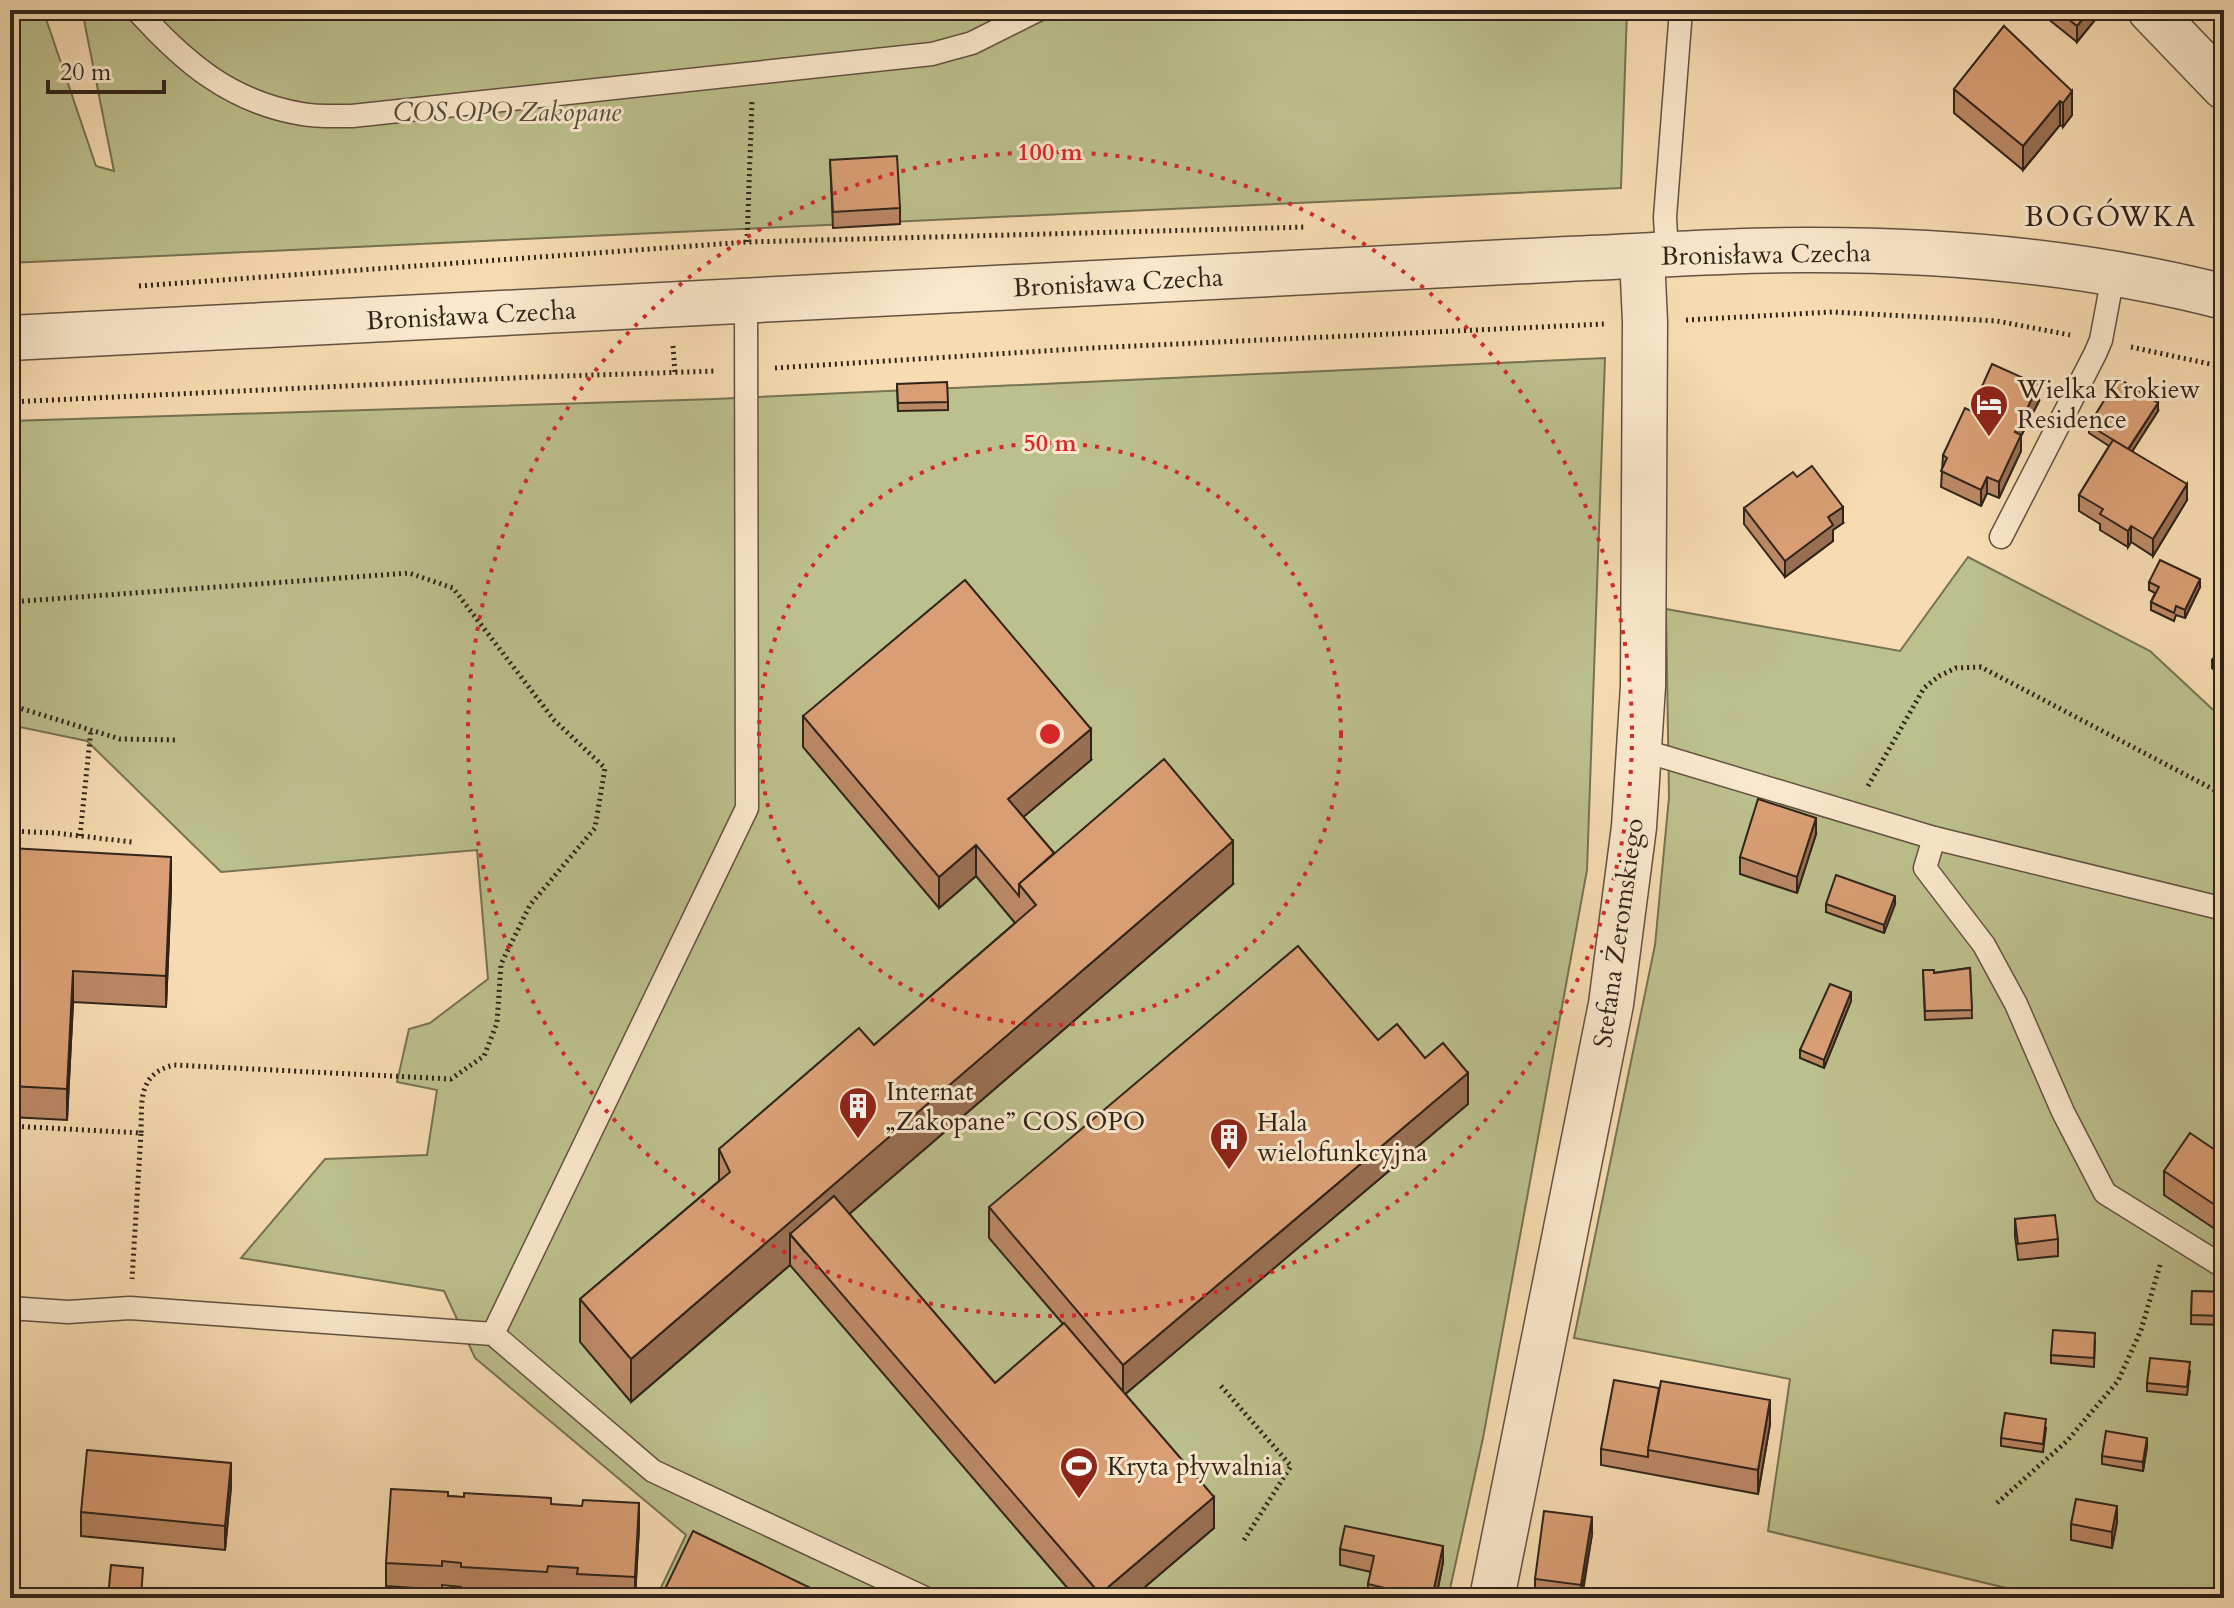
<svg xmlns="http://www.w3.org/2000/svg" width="2234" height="1608" viewBox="0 0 2234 1608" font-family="Cardo,serif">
	<rect width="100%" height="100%" fill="#f7dcb1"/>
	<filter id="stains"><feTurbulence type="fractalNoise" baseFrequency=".0025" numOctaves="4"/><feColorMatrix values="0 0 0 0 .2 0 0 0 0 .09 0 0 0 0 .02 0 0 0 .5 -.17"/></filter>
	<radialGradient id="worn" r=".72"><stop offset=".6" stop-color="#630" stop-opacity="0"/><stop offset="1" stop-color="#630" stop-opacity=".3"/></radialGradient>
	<g fill="#bcc08c" stroke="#767253" stroke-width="2">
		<polygon points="10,10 43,10 96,166 114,171 82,10 1627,10 1621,188 10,263"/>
		<polygon points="1605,358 1587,870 1483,1438 1448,1598 656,1598 686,1535 475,1358 444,1291 241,1258 325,1159 427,1155 437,1090 397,1082 409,1029 430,1023 488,979 477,850 221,872 87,741 10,725 10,421 715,399"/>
		<polygon points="1968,557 2150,651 2224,720 2224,1598 2048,1598 1768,1531 1790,1379 1574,1338 1655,945 1669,797 1666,609 1900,651"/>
	</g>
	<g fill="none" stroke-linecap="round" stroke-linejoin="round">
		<defs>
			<g id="lane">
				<path d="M137 10C184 62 230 102 302 114 318 117 335 116 352 116L932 54 972 43 1038 10"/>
				<polyline points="1667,255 1665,217 1681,10"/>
				<polyline points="2001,537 2095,354 2101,340 2113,276"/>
				<polyline points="1638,749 1934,838 2224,909"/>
				<polyline points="1934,838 1925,868 1984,945 2016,1004 2063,1112 2105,1193 2224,1267"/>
				<polyline points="10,1308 68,1312 130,1308 493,1334 653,1471 925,1598"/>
				<polyline points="493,1334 747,808 746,301"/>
			</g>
			<g id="street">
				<polyline points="2150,10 2224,87"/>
				<path d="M10 338 1567 259C1649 256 1733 249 1815 250 1951 250 2092 263 2224 297"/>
				<polyline points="1492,1598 1611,1004 1634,827 1643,686 1645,322 1642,257"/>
			</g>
		</defs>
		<use href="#lane" stroke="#625240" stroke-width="25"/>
		<use href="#street" stroke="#625240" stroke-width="47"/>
		<g stroke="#30241a" stroke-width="5" stroke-dasharray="2 4" stroke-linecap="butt">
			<polyline points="747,242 752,101"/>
			<polyline points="139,286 747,242 1307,227"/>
			<polyline points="1686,320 1832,312 1997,321 2070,335"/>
			<polyline points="673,346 675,373"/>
			<polyline points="2131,347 2224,367"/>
			<polyline points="775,368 1091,348 1604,324"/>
			<polyline points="10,402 534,377 717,371"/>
			<path d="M10 602 409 573 453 588 554 720 605 768 595 828 530 905 501 964 497 1023 484 1056 451 1079 174 1065C137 1074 142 1102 141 1133"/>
			<polyline points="10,705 120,739 178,740"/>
			<polyline points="1868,786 1924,688 1939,676 1956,668 1981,667 2224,795"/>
			<polyline points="10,831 55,833 132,842"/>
			<polyline points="80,836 91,729"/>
			<polyline points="10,1126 141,1133 132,1279"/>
			<polyline points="1221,1386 1291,1466 1244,1540"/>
			<polyline points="1997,1503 2067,1441 2118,1381 2141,1330 2161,1262"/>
		</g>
		<use href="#lane" stroke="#fae8cc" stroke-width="22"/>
		<use href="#street" stroke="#fae8cc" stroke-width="44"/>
	</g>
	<g fill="#bb8864" stroke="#30241a" stroke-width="2">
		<polygon points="2037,10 2103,10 2077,42"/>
		<polygon points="2162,10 2174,10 2170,17"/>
		<polygon points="2004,26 2072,115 2063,127 2060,125 2023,170 1954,113 1954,89"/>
		<polygon points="830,160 900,208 900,224 833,228"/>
		<polygon points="897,384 948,402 948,410 898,411"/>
		<polygon points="2039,401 2021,436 2021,451 1999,498 1987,493 1981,506 1941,487 1943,455 1971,411"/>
		<polygon points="2158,411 2132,451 2187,500 2153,556 2131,542 2128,547 2100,530 2100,524 2079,511 2079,495 2109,446 2089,433 2089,425"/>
		<polygon points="1744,508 1843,523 1833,530 1833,541 1785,577 1744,524"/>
		<polygon points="2149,582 2200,587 2185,618 2176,615 2174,621 2151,610 2151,602 2155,593 2149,590"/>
		<polygon points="2224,646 2224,679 2212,668 2212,660"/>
		<polygon points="803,716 1091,760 1023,817 1054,853 1233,884 849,1214 995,1383 1063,1324 989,1238 989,1207 1378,1040 1425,1058 1468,1104 1125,1394 1214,1528 1132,1598 1076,1598 790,1265 631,1402 580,1342 580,1299 719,1181 719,1149 874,1045 1015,923 976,876 939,908 803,747"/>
		<polygon points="1816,834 1797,893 1740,874 1740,857"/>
		<polygon points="10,848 171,888 166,1007 73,1002 67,1120 10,1117"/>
		<polygon points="1826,904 1895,904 1884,933 1826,912"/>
		<polygon points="1970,968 1972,1018 1925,1020 1923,970 1934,973"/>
		<polygon points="1851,1001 1824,1068 1800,1058 1800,1050"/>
		<polygon points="2224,1156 2224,1235 2164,1195 2164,1171"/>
		<polygon points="2015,1219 2058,1239 2058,1256 2018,1260 2015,1236"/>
		<polygon points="2192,1291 2224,1292 2224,1325 2191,1324"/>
		<polygon points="2095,1341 2094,1367 2051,1363 2051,1355"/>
		<polygon points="2190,1371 2187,1395 2147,1391 2147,1383"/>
		<polygon points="1770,1424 1758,1494 1601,1465 1601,1449"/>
		<polygon points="2046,1428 2043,1452 2001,1446 2001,1438"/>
		<polygon points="2147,1446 2143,1471 2102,1464 2102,1456"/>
		<polygon points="231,1487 225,1550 81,1536 81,1512"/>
		<polygon points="448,1496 551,1504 639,1527 635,1598 577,1598 577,1592 548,1590 547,1596 461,1591 461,1587 442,1585 442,1590 386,1586 386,1563"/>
		<polygon points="2117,1522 2112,1548 2071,1540 2071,1524"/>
		<polygon points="1592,1534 1582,1598 1556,1598 1535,1595 1535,1579"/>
		<polygon points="1340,1549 1443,1562 1436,1598 1368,1598 1368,1584 1371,1572 1340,1565"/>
	</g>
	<g fill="#986f51" stroke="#30241a" stroke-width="2">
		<polygon points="2090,10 2103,10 2077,42 2077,26"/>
		<polygon points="2072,91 2072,115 2063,127 2063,103"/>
		<polygon points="2060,101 2060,125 2023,170 2023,146"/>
		<polygon points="2039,385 2039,401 2021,436 2021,451 1999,498 1999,482 2015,432"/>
		<polygon points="2158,403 2158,411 2128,458 2128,450"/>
		<polygon points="1987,477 1987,493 1981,506 1981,490"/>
		<polygon points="2187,484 2187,500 2153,556 2153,539"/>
		<polygon points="1843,507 1843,523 1833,530 1833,541 1785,577 1785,561 1828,517"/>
		<polygon points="2131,526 2131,542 2128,547 2128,531"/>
		<polygon points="2200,579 2200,587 2185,618 2185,610"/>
		<polygon points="1091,729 1091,760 1008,830 1008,799"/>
		<polygon points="1816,818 1816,834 1797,893 1797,877"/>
		<polygon points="1233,841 1233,884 805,1252 790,1234 790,1265 631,1402 631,1359"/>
		<polygon points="976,845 976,876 939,908 939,877"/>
		<polygon points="171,857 171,888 166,1007 166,976"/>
		<polygon points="1895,896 1895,904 1884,933 1884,925"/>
		<polygon points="73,971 73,1002 67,1120 67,1089"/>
		<polygon points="1851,992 1851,1001 1824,1068 1824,1060"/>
		<polygon points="1468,1073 1468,1104 1123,1396 1123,1365"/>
		<polygon points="1770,1400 1770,1424 1758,1494 1758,1470"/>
		<polygon points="2147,1438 2147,1446 2143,1471 2143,1462"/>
		<polygon points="231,1463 231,1487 225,1550 225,1526"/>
		<polygon points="1214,1497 1214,1528 1132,1598 1100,1598 1100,1594"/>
		<polygon points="639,1503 639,1527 635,1598 635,1577"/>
		<polygon points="2117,1506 2117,1522 2112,1548 2112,1532"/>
		<polygon points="1592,1517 1592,1534 1581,1598 1581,1585"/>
		<polygon points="1443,1546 1443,1562 1436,1598 1432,1598"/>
	</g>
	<g fill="#d99e74" stroke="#30241a" stroke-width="2">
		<polygon points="2057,10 2090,10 2077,26"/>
		<polygon points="2004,26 2072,91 2063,103 2060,101 2023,146 1954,89"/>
		<polygon points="897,156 900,208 833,212 830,160"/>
		<polygon points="1992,364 2039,385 2015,432 2021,435 1999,482 1987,477 1981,490 1941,471 1947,458 1943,455 1965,408 1971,411"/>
		<polygon points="2118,378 2158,403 2128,449 2089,425"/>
		<polygon points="947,382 948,402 898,403 897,384"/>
		<polygon points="2113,440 2187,484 2153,539 2131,526 2128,531 2100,514 2103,509 2079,495"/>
		<polygon points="1812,466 1843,507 1828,517 1833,525 1785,561 1744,508 1793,472 1797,477"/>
		<polygon points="2160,560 2200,579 2185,610 2176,606 2174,613 2151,602 2159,587 2149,582"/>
		<polygon points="965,580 1091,729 1008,799 1054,853 1019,884 1019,896 976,845 939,877 803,716"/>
		<polygon points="2224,646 2224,671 2212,660"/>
		<polygon points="1164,759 1233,841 631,1359 580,1299 730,1172 719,1149 859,1028 874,1045 1036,905 1019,884"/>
		<polygon points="1758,799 1816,818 1797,877 1740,857"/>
		<polygon points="10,848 171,857 166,976 73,971 67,1089 10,1086"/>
		<polygon points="1836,875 1895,896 1884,925 1826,904"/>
		<polygon points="1298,946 1378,1040 1397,1024 1425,1058 1443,1043 1468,1073 1123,1365 989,1207"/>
		<polygon points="1970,968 1972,1010 1925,1011 1923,970 1934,970 1934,973"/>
		<polygon points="1830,984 1851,992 1824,1060 1800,1050"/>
		<polygon points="2190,1133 2224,1156 2224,1211 2164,1171"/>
		<polygon points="834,1196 995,1383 1064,1323 1214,1497 1100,1594 790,1234"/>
		<polygon points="2055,1215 2058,1239 2018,1244 2015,1219"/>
		<polygon points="2192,1291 2224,1292 2224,1316 2191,1315"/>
		<polygon points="2053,1330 2095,1333 2094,1358 2051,1355"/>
		<polygon points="2150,1358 2190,1362 2187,1387 2147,1383"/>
		<polygon points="1614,1380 1659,1388 1648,1450 1648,1457 1601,1449"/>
		<polygon points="1661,1381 1770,1400 1758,1470 1648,1450"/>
		<polygon points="2005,1413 2046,1419 2043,1444 2001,1438"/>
		<polygon points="2106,1431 2147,1438 2143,1462 2102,1456"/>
		<polygon points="87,1450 231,1463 225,1526 81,1512"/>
		<polygon points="391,1489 448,1492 448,1496 464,1497 464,1493 551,1498 551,1504 582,1506 583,1500 639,1503 635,1577 577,1574 578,1568 548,1566 547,1572 461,1567 461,1563 442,1561 442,1566 386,1563"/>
		<polygon points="2076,1499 2117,1506 2112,1532 2071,1524"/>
		<polygon points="1544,1511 1592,1517 1581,1585 1535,1579"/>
		<polygon points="1345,1526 1443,1546 1432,1598 1391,1598 1393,1590 1368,1584 1374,1556 1340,1549"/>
		<polygon points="693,1531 831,1598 667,1598 662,1595"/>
		<polygon points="111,1565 143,1568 141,1598 108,1598"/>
	</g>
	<g fill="none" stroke="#d62828" stroke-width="4" stroke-dasharray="4 8">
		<circle cx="1050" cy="734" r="291"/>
		<circle cx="1050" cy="734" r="582"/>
	</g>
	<defs>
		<symbol id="hotel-pin" viewBox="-11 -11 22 30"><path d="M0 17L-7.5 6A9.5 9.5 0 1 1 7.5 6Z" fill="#8f2418" stroke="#fae8cc"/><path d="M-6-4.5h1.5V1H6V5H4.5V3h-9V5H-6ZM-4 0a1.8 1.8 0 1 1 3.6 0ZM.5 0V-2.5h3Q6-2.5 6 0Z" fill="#fff"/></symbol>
		<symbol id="building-pin" viewBox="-11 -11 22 30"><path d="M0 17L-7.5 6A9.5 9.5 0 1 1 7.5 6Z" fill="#8f2418" stroke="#fae8cc"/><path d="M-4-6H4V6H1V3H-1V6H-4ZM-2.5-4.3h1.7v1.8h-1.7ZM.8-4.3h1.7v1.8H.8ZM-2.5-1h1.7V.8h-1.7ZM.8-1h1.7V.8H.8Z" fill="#fff"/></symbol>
		<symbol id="stadium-pin" viewBox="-11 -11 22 30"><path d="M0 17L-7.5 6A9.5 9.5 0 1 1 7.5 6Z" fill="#8f2418" stroke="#fae8cc"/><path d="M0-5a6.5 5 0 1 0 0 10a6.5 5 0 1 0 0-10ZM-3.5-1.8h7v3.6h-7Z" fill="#fff"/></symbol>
	</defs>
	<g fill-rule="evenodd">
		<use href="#hotel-pin" x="1967" y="382" width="44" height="60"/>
		<use href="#building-pin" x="836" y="1084" width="44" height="60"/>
		<use href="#building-pin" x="1207" y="1115" width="44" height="60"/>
		<use href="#stadium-pin" x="1057" y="1444" width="44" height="60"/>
	</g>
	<g text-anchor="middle" stroke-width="6" stroke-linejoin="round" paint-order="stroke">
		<g font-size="26" font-style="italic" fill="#534b36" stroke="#fae8cc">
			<text x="507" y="121">COS OPO Zakopane</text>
		</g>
		<g font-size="26" fill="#30241a" stroke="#fae8cc">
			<text transform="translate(1766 254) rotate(-1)" y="9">Bronisława Czecha</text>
			<text transform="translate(1118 282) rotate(-3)" y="9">Bronisława Czecha</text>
			<text transform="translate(471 315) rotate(-3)" y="9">Bronisława Czecha</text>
			<text transform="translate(1618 933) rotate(-82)" y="9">Stefana Żeromskiego</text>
		</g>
		<g font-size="26" fill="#30241a" stroke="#fae8cc" text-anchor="start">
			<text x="2017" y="398">Wielka Krokiew<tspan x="2017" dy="30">Residence</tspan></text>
			<text x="886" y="1100">Internat<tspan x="886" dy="30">„Zakopane” COS OPO</tspan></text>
			<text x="1257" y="1131">Hala<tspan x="1257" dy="30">wielofunkcyjna</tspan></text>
			<text x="1107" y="1475">Kryta pływalnia</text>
		</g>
		<g font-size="28" letter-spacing="2" fill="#30241a" stroke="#fae8cc">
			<text x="2111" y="226">BOGÓWKA</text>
		</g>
	</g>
	<circle cx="1050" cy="734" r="12" fill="#d62828" stroke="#fae8cc" stroke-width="4"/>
	<g font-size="24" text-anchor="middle" font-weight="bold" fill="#d62828" stroke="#fae8cc" stroke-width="6" stroke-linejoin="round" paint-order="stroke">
		<text x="1050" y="160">100 m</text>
		<text x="1050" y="451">50 m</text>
	</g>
	<rect width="2234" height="1608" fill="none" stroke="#f7dcb1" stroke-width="40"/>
	<rect x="12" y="12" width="2210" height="1584" fill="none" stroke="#30241a" stroke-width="4"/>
	<rect x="20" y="20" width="2194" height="1568" fill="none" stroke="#30241a" stroke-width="2"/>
	<path d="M48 80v12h116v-12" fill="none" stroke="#30241a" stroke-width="4"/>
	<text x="60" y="80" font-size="24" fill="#30241a" stroke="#fae8cc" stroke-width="6" paint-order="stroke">20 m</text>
	<rect width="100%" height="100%" filter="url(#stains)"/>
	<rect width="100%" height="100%" fill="url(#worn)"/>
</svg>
